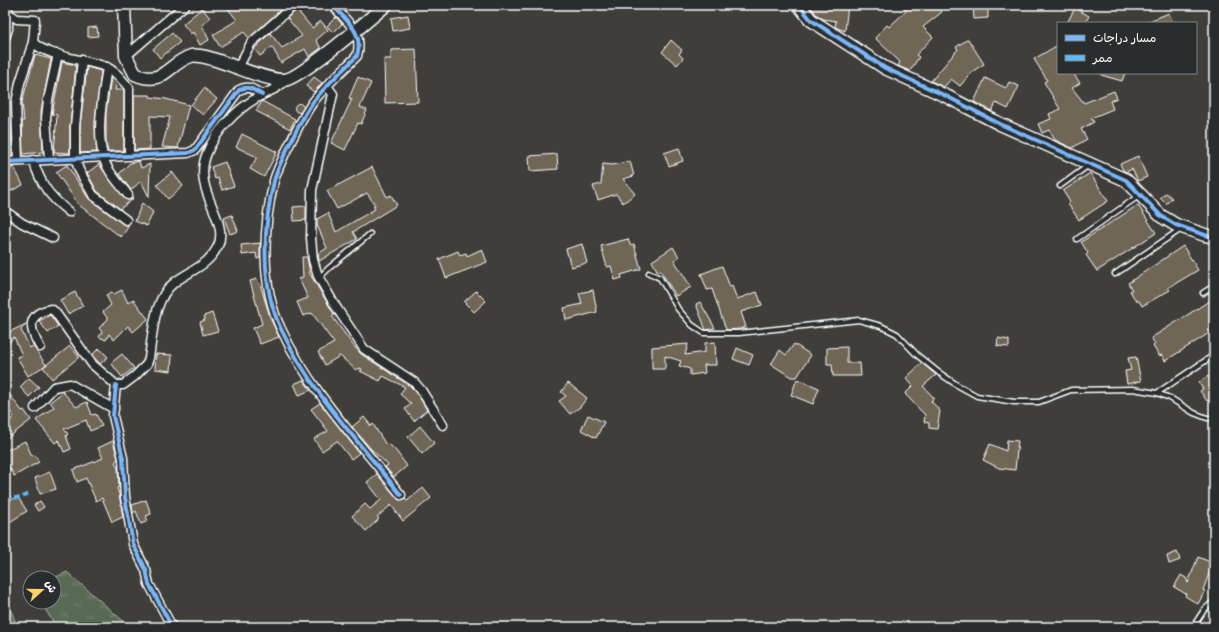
<svg xmlns="http://www.w3.org/2000/svg" width="1219" height="632" viewBox="0 0 1219 632" font-family="Sriracha,'Playpen Sans Arabic',sans-serif">
	<defs>
		<pattern id="grass-tufts" width="24" height="20" patternUnits="userSpaceOnUse"><rect width="24" height="20" fill="#596b56"/><path d="M3 7l-1-3M5 7V3M7 7l1-3M15 17l-1-3M17 17v-4M19 17l1-3" fill="none" stroke="#72816f"/></pattern>
	</defs>
	<rect width="100%" height="100%" fill="#3f3e3a"/>
	<filter id="ink" filterUnits="userSpaceOnUse"><feTurbulence type="fractalNoise" baseFrequency=".025" numOctaves="2"/><feDisplacementMap in="SourceGraphic" scale="8" xChannelSelector="R" yChannelSelector="G"/><feConvolveMatrix kernelMatrix="1 2 1 2 8 2 1 2 1" color-interpolation-filters="sRGB"/></filter>
	<g filter="url(#ink)">
		<g fill="url(#grass-tufts)" stroke="#acb5aa">
			<polygon points="67,572 130,627 56,627 41,602 54,602 54,578"/>
			<polygon points="5,593 17,627 5,627"/>
		</g>
		<g fill="#6f6657" stroke="#fff">
			<polygon points="225,5 286,5 249,38 244,32 220,47 213,35 237,20"/>
			<polygon points="809,5 848,5 845,31 835,27 836,21 823,19 816,14"/>
			<polygon points="901,5 918,5 922,10 927,5 935,5 942,12 923,27 933,37 916,55 919,57 910,71 898,66 900,62 875,38 887,25 889,27 906,11"/>
			<polygon points="973,5 988,5 988,18 974,19"/>
			<polygon points="202,8 210,18 202,25 209,40 200,45 193,32 191,34 183,24"/>
			<polygon points="1075,8 1089,16 1085,23 1067,23"/>
			<polygon points="297,10 312,28 321,21 328,30 316,40 321,48 309,57 305,49 281,63 272,47 260,56 254,49 270,33 282,48 302,36 287,18"/>
			<polygon points="1169,13 1173,23 1144,23"/>
			<polygon points="408,15 410,28 393,31 391,18"/>
			<polygon points="336,17 342,24 333,33 327,26"/>
			<polygon points="97,27 98,36 88,37 88,28"/>
			<polygon points="172,33 180,42 160,58 153,49"/>
			<polygon points="968,39 984,64 973,71 960,86 951,79 944,87 931,81 958,49 956,47"/>
			<polygon points="671,40 682,50 679,54 683,58 677,65 662,52"/>
			<polygon points="1058,45 1058,73 1073,73 1080,83 1072,88 1084,103 1114,91 1117,98 1110,101 1113,109 1091,118 1094,122 1081,129 1087,139 1072,148 1055,140 1049,130 1042,133 1038,124 1051,119 1049,114 1060,109 1044,82 1047,80 1034,59"/>
			<polygon points="416,49 418,102 385,103 384,59 391,59 391,50"/>
			<polygon points="35,55 51,59 41,112 43,152 23,154 22,121 24,121 22,102"/>
			<polygon points="62,62 76,65 70,126 70,153 54,152 57,115 52,114"/>
			<polygon points="87,67 101,71 95,123 97,152 80,153 80,126"/>
			<polygon points="1102,73 1125,73 1122,81 1101,75"/>
			<polygon points="111,77 117,82 115,90 124,90 124,151 108,151 106,145 106,112"/>
			<polygon points="314,77 322,83 314,92 306,86"/>
			<polygon points="358,77 371,83 360,107 367,110 361,124 358,123 345,150 331,143 352,99 349,98"/>
			<polygon points="985,78 1006,88 1009,82 1019,86 1008,109 996,103 992,111 974,102"/>
			<polygon points="204,88 217,99 203,115 191,105"/>
			<polygon points="134,95 150,95 150,97 166,99 189,105 178,148 162,147 170,117 150,116 150,149 134,150"/>
			<polygon points="262,101 295,119 290,129 256,111"/>
			<circle cx="299" cy="108" r="4.5"/>
			<polygon points="8,122 11,122 12,155 5,156 5,129 9,129"/>
			<polygon points="242,134 277,152 264,177 250,169 257,157 236,147"/>
			<polygon points="679,148 683,161 669,166 664,153"/>
			<polygon points="557,154 558,169 530,171 529,156"/>
			<polygon points="1138,156 1147,177 1138,181 1132,169 1126,172 1123,170 1120,164"/>
			<polygon points="139,161 141,168 150,164 149,197 141,181 131,190 119,174 130,163"/>
			<polygon points="630,161 634,176 623,179 635,194 623,203 616,194 598,200 593,186 601,184 603,164 613,165"/>
			<polygon points="225,162 234,186 222,190 218,178 215,179 211,167"/>
			<polygon points="99,164 124,198 128,200 133,199 120,209 97,191 87,173"/>
			<polygon points="67,165 89,199 123,224 129,226 121,237 79,205 56,172"/>
			<polygon points="14,167 23,185 5,194 5,171"/>
			<polygon points="372,167 387,197 391,195 397,205 353,232 357,239 319,261 318,254 327,248 317,225 317,219 328,213 336,232 375,209 373,206 375,205 367,193 337,209 327,191"/>
			<polygon points="172,172 183,186 168,199 157,185"/>
			<polygon points="1090,173 1108,201 1079,220 1068,204 1070,202 1063,191"/>
			<polygon points="1166,193 1172,198 1166,204 1160,198"/>
			<polygon points="142,203 153,212 147,226 135,221"/>
			<polygon points="1138,205 1156,233 1097,271 1086,255 1088,253 1081,242"/>
			<polygon points="306,206 306,220 294,221 293,207"/>
			<polygon points="232,215 238,231 230,234 224,218"/>
			<polygon points="628,239 630,245 634,244 641,269 621,275 622,278 615,280 611,266 607,267 601,246"/>
			<polygon points="260,243 260,258 257,259 256,253 242,255 241,245"/>
			<polygon points="582,244 587,263 571,267 566,249"/>
			<polygon points="1183,246 1198,270 1168,288 1170,290 1142,306 1139,301 1136,301 1130,291 1132,290 1128,283"/>
			<polygon points="673,247 679,257 674,260 691,287 676,296 660,270 658,272 652,261"/>
			<polygon points="482,249 487,262 446,278 439,259 458,251 460,255 466,253 467,256"/>
			<polygon points="302,257 307,257 310,274 334,314 332,316 352,344 361,354 410,386 417,393 427,410 414,421 405,409 411,404 400,394 405,387 383,376 380,381 360,371 362,370 361,368 356,370 340,356 325,365 318,352 334,343 312,313 303,316 297,302 308,298 299,279 303,277"/>
			<polygon points="722,266 730,287 732,286 737,299 757,292 762,305 741,312 746,327 740,329 726,330 712,289 707,290 701,274"/>
			<polygon points="257,279 259,284 260,284 271,320 279,337 260,344 253,328 262,324 250,281"/>
			<polygon points="122,290 128,303 133,299 148,319 133,332 128,326 114,340 109,334 106,340 99,337 102,332 99,328 108,319 103,312 111,305 106,295 112,292 114,294"/>
			<polygon points="593,290 597,312 566,320 564,308 582,304 579,293"/>
			<polygon points="476,291 486,301 474,312 464,302"/>
			<polygon points="75,292 83,306 68,314 60,300"/>
			<polygon points="1214,298 1214,330 1165,361 1162,355 1159,356 1153,346 1155,344 1151,338"/>
			<polygon points="700,302 715,328 706,330 696,304"/>
			<polygon points="212,313 218,331 203,335 200,322 205,320 204,316"/>
			<polygon points="50,315 58,326 48,333 39,321"/>
			<polygon points="26,324 21,330 30,348 33,346 46,365 70,346 79,357 52,379 43,367 46,365 28,376 17,357 22,355 14,337 5,347 5,334"/>
			<polygon points="998,338 1009,340 1009,347 997,346"/>
			<polygon points="715,342 716,365 704,365 705,373 690,375 690,369 679,366 681,361 665,356 665,369 652,369 652,347 688,344 685,355 705,352 705,343"/>
			<polygon points="794,344 811,355 797,377 791,377 771,364 780,350 786,355"/>
			<polygon points="847,347 847,363 860,363 861,376 833,376 832,364 827,364 827,348"/>
			<polygon points="99,348 108,357 100,364 92,355"/>
			<polygon points="737,348 753,355 749,365 733,359"/>
			<polygon points="122,354 134,368 122,377 111,363"/>
			<polygon points="156,354 172,355 171,371 155,369"/>
			<polygon points="1136,357 1141,381 1127,384 1125,371 1131,370 1128,358"/>
			<polygon points="922,363 936,375 923,386 934,398 931,401 940,411 937,429 929,428 929,423 924,422 925,415 905,394 913,386 906,378"/>
			<polygon points="1208,376 1214,385 1214,399 1207,401 1200,391 1203,389 1199,383"/>
			<polygon points="29,378 39,387 29,397 20,387"/>
			<polygon points="797,379 819,388 813,404 791,395"/>
			<polygon points="303,380 311,390 299,395 294,384"/>
			<polygon points="568,383 587,398 580,407 570,414 559,401 566,396 561,392"/>
			<polygon points="63,392 76,407 87,402 92,415 96,414 102,426 90,431 86,420 64,429 68,434 66,436 71,449 64,452 59,440 55,443 36,420 54,407 50,402"/>
			<polygon points="10,395 22,411 24,410 31,420 5,440 5,425 14,417 5,404 5,399"/>
			<polygon points="320,403 359,453 351,459 337,441 322,451 314,439 328,431 311,409"/>
			<polygon points="588,415 604,422 596,438 581,430"/>
			<polygon points="364,417 371,426 373,424 386,445 388,443 396,451 407,466 394,477 385,467 388,465 371,449 352,427"/>
			<polygon points="420,426 434,443 422,454 408,437"/>
			<polygon points="1007,440 1018,441 1015,470 999,468 983,460 990,444 1006,451"/>
			<polygon points="25,441 32,456 35,455 39,462 14,476 10,468 5,471 5,451"/>
			<polygon points="113,441 118,459 115,462 118,468 119,487 117,488 119,494 123,517 112,522 102,498 96,501 86,478 77,482 73,470 103,458 98,448"/>
			<polygon points="50,472 56,489 40,494 35,478"/>
			<polygon points="377,474 399,500 405,499 407,501 423,488 431,498 403,521 391,505 377,517 379,519 366,531 352,516 365,504 370,509 381,500 367,482"/>
			<polygon points="17,496 27,511 5,525 5,504"/>
			<polygon points="146,500 151,514 146,516 148,521 141,524 136,511 133,513 132,505"/>
			<polygon points="40,501 44,507 38,511 34,505"/>
			<polygon points="1177,552 1180,560 1169,564 1167,556"/>
			<polygon points="1198,557 1213,563 1203,590 1205,591 1198,604 1185,596 1186,594 1174,587 1181,575 1186,578 1188,583"/>
		</g>
		<g fill="none" stroke-linecap="round" stroke-linejoin="round">
			<defs>
				<g id="lane">
					<polyline points="1060,186 1089,165"/>
					<polyline points="1077,239 1140,195"/>
					<polyline points="649,273 660,278 678,309 692,325 704,333 739,333 859,320 881,326 897,334 917,355 938,372 957,385 977,396 1014,402 1039,402 1071,390 1133,389 1157,393 1170,398 1194,413 1207,418 1214,418"/>
					<polyline points="1115,274 1181,229"/>
					<polyline points="319,278 329,268 370,234"/>
					<polyline points="1203,293 1214,286"/>
					<polyline points="1157,393 1214,355"/>
					<polyline points="1193,627 1204,610 1214,601"/>
				</g>
				<g id="street">
					<path d="M8 5V13L17 19 35 20 33 42C44 56 88 60 106 67 116 71 122 80 129 88V155"/>
					<path d="M333 5C347 23 364 31 357 56 342 71 326 85 313 102 303 116 278 165 274 181 263 227 260 285 281 329 310 391 359 442 401 495"/>
					<polyline points="5,38 8,29 8,13"/>
					<polyline points="126,56 185,5"/>
					<polyline points="82,60 75,126 75,158 79,170 93,195 126,220"/>
					<path d="M107 67C103 95 96 128 103 156 106 170 119 183 128 195"/>
					<polyline points="238,68 251,43 294,5"/>
					<polyline points="327,86 333,94 312,190 311,238 313,260 318,276 336,307 364,349 414,382 421,390 443,425"/>
					<polyline points="49,159 46,118 48,100 58,54"/>
					<path d="M33 160C41 185 49 196 69 212"/>
					<polyline points="18,161 16,103 20,83 33,42"/>
					<path d="M5 162 188 153 195 150 239 90C248 85 253 89 262 95"/>
					<polyline points="5,211 22,223 53,238"/>
					<path d="M40 347C29 329 26 314 51 309L55 312 92 364 116 385H123L135 376 147 364 149 358C153 334 153 298 175 282 191 270 208 266 218 246 230 219 191 191 207 153 215 132 236 110 255 99 265 92 278 90 286 80"/>
					<polyline points="116,385 113,416 123,458 125,497 133,544 146,570 149,584 172,627"/>
					<polyline points="35,408 54,387 70,384 114,409"/>
				</g>
				<g id="secondary">
					<path d="M124 5 126 56 135 74C164 87 167 64 191 56 207 51 260 81 284 80 298 80 371 18 386 5"/>
					<polyline points="799,5 811,20 885,68 948,97 1000,124 1126,180 1161,216 1176,225 1205,235 1214,237"/>
				</g>
			</defs>
			<use href="#lane" stroke="#fff" stroke-width="7"/>
			<use href="#street" stroke="#fff" stroke-width="11"/>
			<use href="#secondary" stroke="#fff" stroke-width="15"/>
			<use href="#lane" stroke="#2a2d2e" stroke-width="4"/>
			<use href="#street" stroke="#2a2d2e" stroke-width="8"/>
			<use href="#secondary" stroke="#2a2d2e" stroke-width="12"/>
			<polyline stroke="#60bafa" stroke-width="3" stroke-dasharray="6 3" stroke-linecap="butt" points="5,496 17,498 29,494"/>
			<defs>
				<g id="cycleway">
					<path d="M333 5C347 23 364 31 357 56 342 71 326 85 313 102 303 116 278 165 274 181 263 227 260 285 281 329 310 391 359 442 401 495"/>
					<polyline points="799,5 811,20 885,68 948,97 1000,124 1126,180 1161,216 1176,225 1205,235 1214,237"/>
					<path d="M5 162 188 153 195 150 239 90C248 85 253 89 262 95"/>
					<polyline points="116,385 113,416 123,458 125,497 133,544 146,570 149,584 172,627"/>
				</g>
			</defs>
			<use href="#cycleway" stroke="#2a2d2e" stroke-width="6"/>
			<use href="#cycleway" stroke="#7ab7fb" stroke-width="4"/>
		</g>
	</g>
	<rect width="1219" height="632" fill="none" stroke="#2a2d2e" stroke-width="20"/>
	<rect x="10" y="10" width="1199" height="612" fill="none" stroke="#fff" stroke-width="1.5" filter="url(#ink)"/>
	<rect x="1057" y="22" width="140" height="52" fill="#2a2d2e" stroke="#7f8182"/>
	<rect x="1065" y="35" width="20" height="6" fill="#7ab7fb" stroke="#7f8182"/>
	<text x="1093" y="42" font-size="12" fill="#ffffff">مسار دراجات</text>
	<rect x="1065" y="55" width="20" height="6" fill="#60bafa" stroke="#7f8182"/>
	<text x="1093" y="62" font-size="12" fill="#ffffff">ممر</text>
	<g transform="translate(42 590) rotate(69)"><circle r="19" fill="#2a2d2e" stroke="#7f8182"/>
	<path d="M0-3L7 15L0 10L-7 15Z" fill="#ffd166"/>
	<text y="-6" font-size="11" font-weight="bold" text-anchor="middle" fill="#ffffff">ش</text>
	</g>
</svg>
